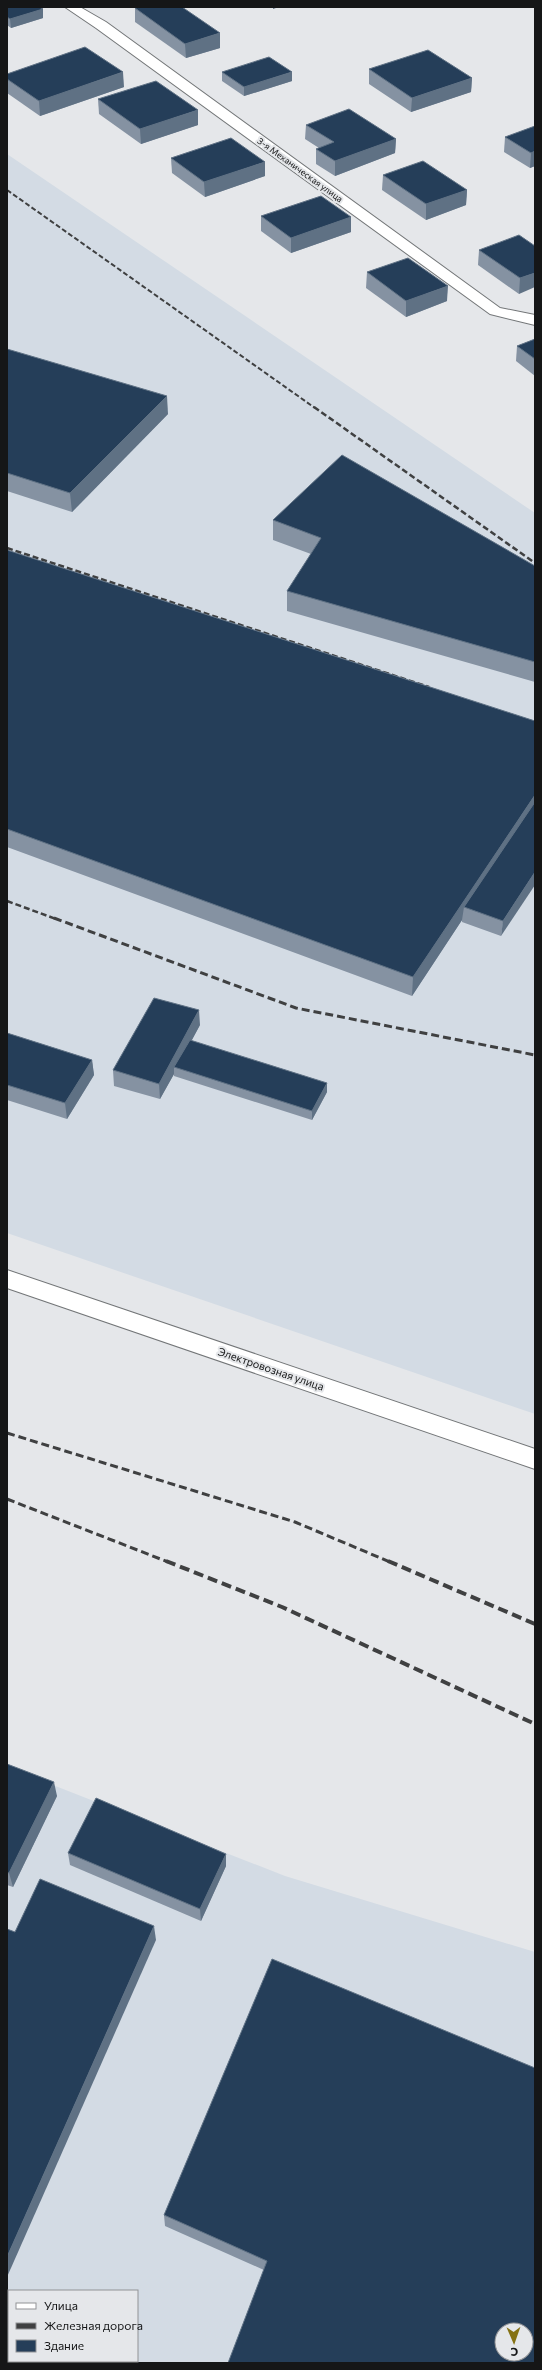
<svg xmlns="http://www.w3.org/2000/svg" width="542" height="2370" viewBox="0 0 542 2370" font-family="Commissioner,sans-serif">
	<rect width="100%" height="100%" fill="#e5e7ea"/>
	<g fill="#d3dbe4" fill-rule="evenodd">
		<polygon points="7,154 535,513 535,1414 7,1233"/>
		<path d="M7 1767 285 1876 535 1952V2363H7ZM9 2291H137V2361H9ZM502 2330H526V2354H502Z"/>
	</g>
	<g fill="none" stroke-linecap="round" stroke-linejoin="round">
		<defs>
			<g id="minor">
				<polygon points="65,7 80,7 106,22 500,308 535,315 535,325 490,314 96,28"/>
				<polygon points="7,1270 535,1449 535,1469 7,1288"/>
			</g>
		</defs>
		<use href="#minor" stroke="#737678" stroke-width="2"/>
		<use href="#minor" fill="#fff" fill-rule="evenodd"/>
		<polyline stroke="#3f4041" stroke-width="2" stroke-dasharray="5 2.5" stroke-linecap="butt" points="7,190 315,408"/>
		<g stroke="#3f4041" stroke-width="2.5" stroke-dasharray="6 3" stroke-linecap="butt">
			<polyline points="314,407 535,563"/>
			<polyline points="7,548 429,687"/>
			<polyline points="7,901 56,919"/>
		</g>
		<g stroke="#3f4041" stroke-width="3" stroke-dasharray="8 4" stroke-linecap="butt">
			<polyline points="54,918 296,1008 535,1055"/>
			<polyline points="7,1433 295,1522 390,1562"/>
			<polyline points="7,1499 168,1562"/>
		</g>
		<g stroke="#3f4041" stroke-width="4" stroke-dasharray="10 5" stroke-linecap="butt">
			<polyline points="166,1561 282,1607 535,1724"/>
			<polyline points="388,1561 535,1624"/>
		</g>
	</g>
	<g fill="#8592a2">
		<polygon points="7,7 43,9 43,18 11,28 7,25"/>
		<polygon points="135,8 220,48 186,58 135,22"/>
		<polygon points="369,69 472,78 471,92 411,112 369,84"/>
		<polygon points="222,72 292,81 244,96 222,81"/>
		<polygon points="7,74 124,87 40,116 7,93"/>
		<polygon points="98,99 198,125 141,144 99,114"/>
		<polygon points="306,125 396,139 395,153 335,176 316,164 316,149 319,148 305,139"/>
		<polygon points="535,126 535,166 530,168 504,152 505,137"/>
		<polygon points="171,158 265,176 205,197 172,173"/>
		<polygon points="383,175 467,190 466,205 426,220 382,190"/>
		<polygon points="261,216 351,217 351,232 291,253 261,231"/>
		<polygon points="535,246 519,294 478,265 479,250"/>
		<polygon points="367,272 447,301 406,317 366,288"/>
		<polygon points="535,339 535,376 516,361 517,346"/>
		<polygon points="7,349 168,414 72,512 7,491"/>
		<polygon points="273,520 535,566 535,682 287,611 287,591 311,554 273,540"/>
		<polygon points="7,550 535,721 501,936 462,922 462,920 412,996 7,847"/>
		<polygon points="200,1025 191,1041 327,1092 312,1120 174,1076 174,1074 160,1099 114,1086 113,1070"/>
		<polygon points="7,1033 92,1060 94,1075 67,1119 7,1100"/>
		<polygon points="7,1764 57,1796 13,1887 7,1885"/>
		<polygon points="68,1853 226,1866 201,1921 70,1865"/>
		<polygon points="535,2068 264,2270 165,2226 164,2215"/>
	</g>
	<g fill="#5f7184">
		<polygon points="273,7 279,7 273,9"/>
		<polygon points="43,9 43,18 11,28 10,19"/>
		<polygon points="220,33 220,48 186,58 185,44"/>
		<polygon points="123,72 124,87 40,116 39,101"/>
		<polygon points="292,72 292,81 244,96 244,87"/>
		<polygon points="472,78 471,92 411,112 412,98"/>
		<polygon points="198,110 198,125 141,144 140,129"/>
		<polygon points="396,139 395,153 335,176 335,161"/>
		<polygon points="535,151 535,166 530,168 531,153"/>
		<polygon points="265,162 265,176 205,197 204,182"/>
		<polygon points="467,190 466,205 426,220 426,204"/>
		<polygon points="351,217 351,232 291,253 291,238"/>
		<polygon points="535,273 535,287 519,294 520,278"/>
		<polygon points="448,286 447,301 406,317 406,301"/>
		<polygon points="167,396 168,414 72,512 70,493"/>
		<polygon points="535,795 535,811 464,907 462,920 412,996 413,977"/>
		<polygon points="535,872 535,885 501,936 503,921"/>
		<polygon points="199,1010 200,1025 177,1068 174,1067 174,1074 160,1099 159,1084"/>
		<polygon points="92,1060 94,1075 67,1119 65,1103"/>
		<polygon points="327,1083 327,1092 312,1120 312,1111"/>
		<polygon points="54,1782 57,1796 13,1887 9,1873"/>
		<polygon points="226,1854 226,1866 201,1921 200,1909"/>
		<polygon points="154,1926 156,1940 7,2277 7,2257"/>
	</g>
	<g fill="#253e59" stroke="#5f7184" fill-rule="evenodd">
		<polygon points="7,7 39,7 43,9 10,19 7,17"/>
		<polygon points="136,7 182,7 220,33 185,44 135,8"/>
		<polygon points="85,47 123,72 39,101 7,79 7,74"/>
		<polygon points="428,50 472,78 412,98 369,69"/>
		<polygon points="269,57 292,72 244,87 222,72"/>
		<polygon points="156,81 198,110 140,129 98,99"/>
		<polygon points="349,109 396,139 335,161 316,149 334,142 306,125"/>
		<polygon points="535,126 535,151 531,153 505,137"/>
		<polygon points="231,138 265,162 204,182 171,158"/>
		<polygon points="423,161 467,190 426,204 383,175"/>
		<polygon points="321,196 351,217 291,238 261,216"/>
		<polygon points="519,235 535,246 535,273 520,278 479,250"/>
		<polygon points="408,258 448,286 406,301 367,272"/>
		<polygon points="535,339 535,359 517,346"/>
		<polygon points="7,349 167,396 70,493 7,473"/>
		<polygon points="342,455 535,566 535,662 287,591 321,538 273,520"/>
		<polygon points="7,550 535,721 535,795 413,977 7,829"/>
		<polygon points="535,802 535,872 503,921 464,907"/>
		<polygon points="154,998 199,1010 159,1084 113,1070"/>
		<polygon points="7,1033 92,1060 65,1103 7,1085"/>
		<polygon points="190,1040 327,1083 312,1111 174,1067"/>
		<polygon points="7,1764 54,1782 9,1873 7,1872"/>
		<polygon points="96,1798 226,1854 200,1909 68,1853"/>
		<polygon points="40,1879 154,1926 7,2257 7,1929 15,1932"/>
		<path d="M272 1959 535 2068V2363H228L267 2261 164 2215ZM502 2330H526V2354H502Z"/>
	</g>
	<g text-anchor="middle" stroke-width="4" stroke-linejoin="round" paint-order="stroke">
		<g font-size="9" fill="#151617" stroke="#e5e7ea">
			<text transform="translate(300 170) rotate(36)" y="3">3-я Механическая улица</text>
		</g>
		<g font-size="11" fill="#151617" stroke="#e5e7ea">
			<text transform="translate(271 1369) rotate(19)" y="4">Электровозная улица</text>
		</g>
	</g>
	<rect width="542" height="2370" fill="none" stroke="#151617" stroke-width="16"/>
	<rect x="8" y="2290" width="130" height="72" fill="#e5e7ea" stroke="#929396"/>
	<rect x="16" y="2303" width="20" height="6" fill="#ffffff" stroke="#929396"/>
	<text x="44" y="2310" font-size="12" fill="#151617">Улица</text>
	<rect x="16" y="2323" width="20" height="6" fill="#3f4041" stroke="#929396"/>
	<text x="44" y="2330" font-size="12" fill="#151617">Железная дорога</text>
	<rect x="16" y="2340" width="20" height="12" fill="#253e59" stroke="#929396"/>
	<text x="44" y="2350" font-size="12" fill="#151617">Здание</text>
	<g transform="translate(514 2342) rotate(178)"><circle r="19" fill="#e5e7ea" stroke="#929396"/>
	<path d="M0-3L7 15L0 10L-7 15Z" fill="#857214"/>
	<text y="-6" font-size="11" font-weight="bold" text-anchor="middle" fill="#151617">С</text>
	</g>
</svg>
